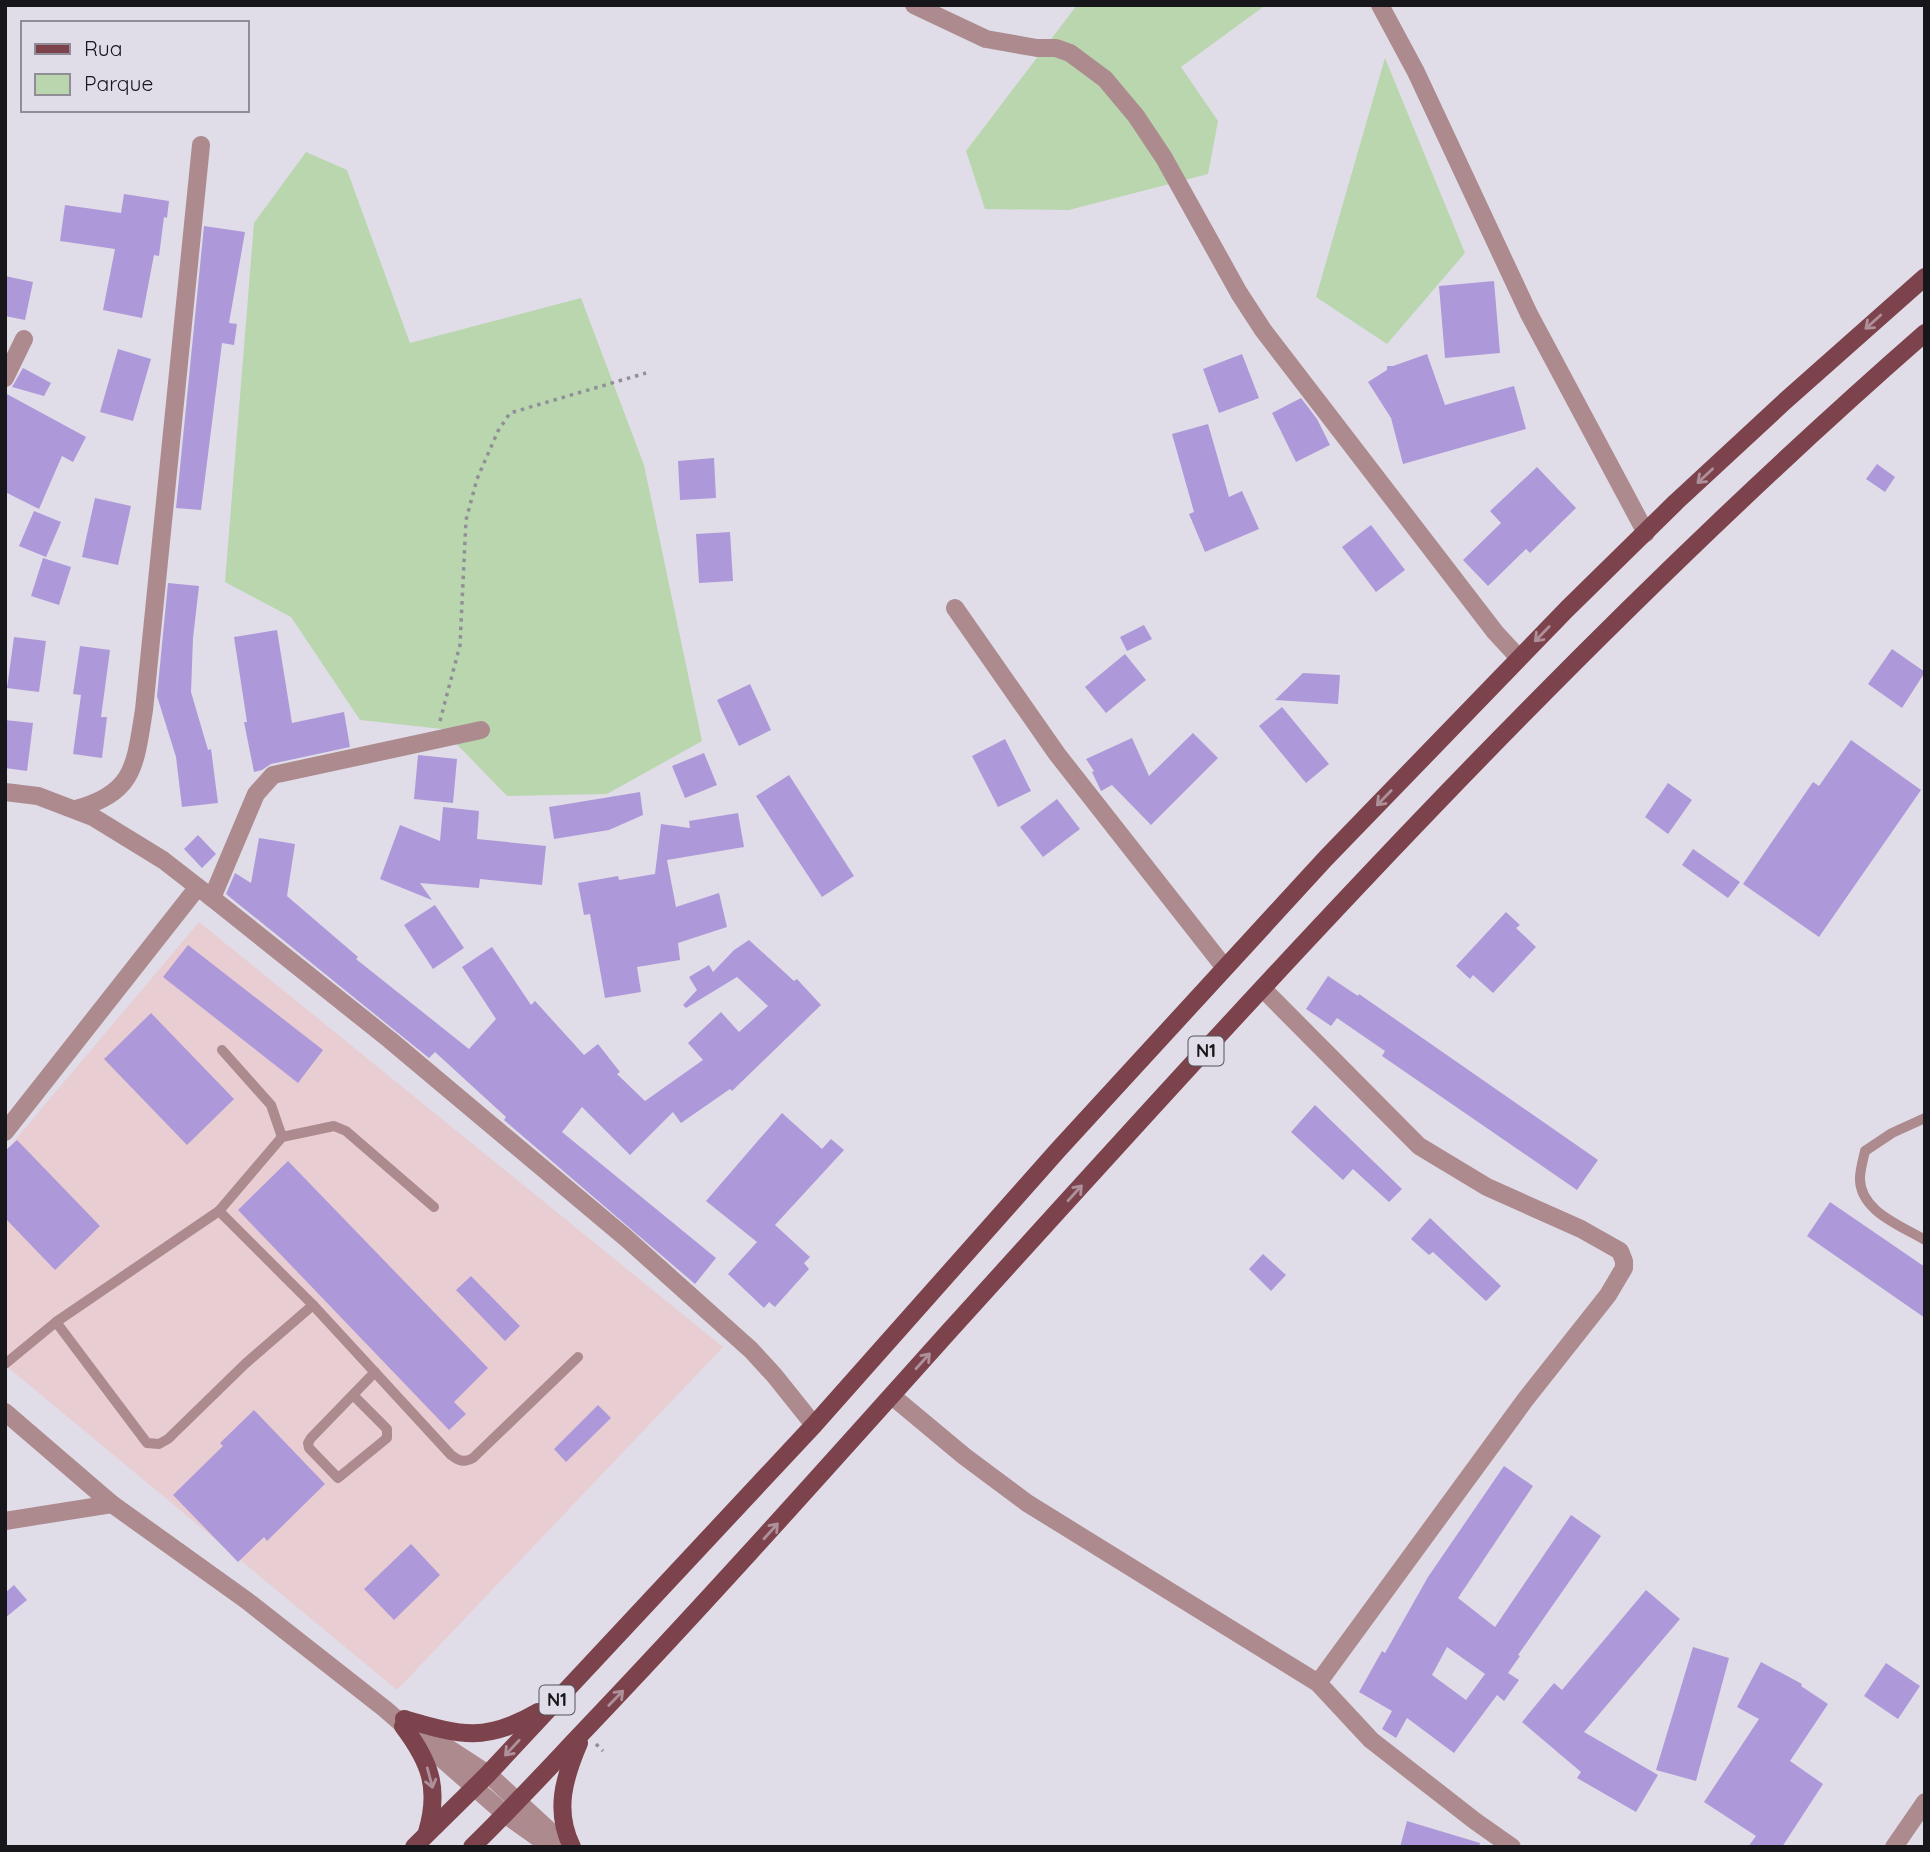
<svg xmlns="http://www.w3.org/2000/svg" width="1930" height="1852" viewBox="0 0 1930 1852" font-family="Quicksand,sans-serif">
	<rect width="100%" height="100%" fill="#e0dde8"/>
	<polygon fill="#e8cdd2" points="199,922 723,1347 397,1690 5,1365 5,1152"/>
	<g fill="#b9d6af">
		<polygon points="1077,5 1260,5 1263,7 1181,67 1218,121 1208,174 1069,210 985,209 966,151"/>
		<polygon points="1385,58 1465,253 1387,344 1316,297"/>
		<polygon points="306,152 347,170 410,343 581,298 644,465 702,741 607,794 507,796 442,729 360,720 291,617 225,582 254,223"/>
	</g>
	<g fill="#ad99d9" fill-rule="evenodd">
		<polygon points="124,194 169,201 167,218 164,217 159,256 154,255 142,318 103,310 115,249 60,241 65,205 121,213"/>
		<polygon points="204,226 245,232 229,323 237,324 234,345 222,343 201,510 176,508"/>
		<polygon points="5,276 33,282 25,320 5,316"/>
		<polygon points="1494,281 1500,353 1445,358 1439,286"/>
		<polygon points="118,349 151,359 133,421 100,412"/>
		<polygon points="1242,354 1259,398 1219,413 1203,369"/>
		<polygon points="1427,354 1445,405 1514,386 1526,429 1403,464 1391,418 1368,382 1387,370 1387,366 1393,366"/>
		<polygon points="23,368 51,383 44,396 12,387"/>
		<polygon points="5,393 86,437 73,462 62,456 39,509 5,492"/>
		<polygon points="1301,398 1317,419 1330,445 1296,462 1272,413"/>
		<polygon points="1208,424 1229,497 1242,491 1259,529 1205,552 1189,514 1194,512 1172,434"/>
		<polygon points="714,458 716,498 680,500 678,461"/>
		<polygon points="1877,464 1895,477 1885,492 1866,479"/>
		<polygon points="1537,467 1576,508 1530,553 1526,549 1488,586 1463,560 1501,523 1490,511"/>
		<polygon points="95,498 131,506 118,565 82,557"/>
		<polygon points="34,511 61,522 46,557 19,546"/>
		<polygon points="1371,525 1405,570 1376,592 1342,547"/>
		<polygon points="730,532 733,581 699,583 696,534"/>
		<polygon points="43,558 71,567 59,605 31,596"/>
		<polygon points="168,583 199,586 193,638 191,692 208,750 211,749 218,803 182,807 176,757 157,696"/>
		<polygon points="1144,625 1152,639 1127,651 1120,637"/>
		<polygon points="277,630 292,723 344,712 350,747 271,764 262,770 254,772 244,722 247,722 234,637"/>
		<polygon points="14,637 46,641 39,692 7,688"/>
		<polygon points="80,646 110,650 101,717 107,717 102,758 73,754 81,695 73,694"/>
		<polygon points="1892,649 1925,672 1902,708 1868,684"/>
		<polygon points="1125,654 1146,680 1106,713 1085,687"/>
		<polygon points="1303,673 1340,675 1338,704 1275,700"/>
		<polygon points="750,684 771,730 739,746 717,700"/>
		<polygon points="1282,707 1329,764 1306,783 1259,726"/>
		<polygon points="5,720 33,723 27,771 5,768"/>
		<polygon points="1193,733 1218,758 1151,825 1112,785 1101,791 1092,772 1094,771 1086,759 1132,738 1149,776"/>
		<polygon points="1005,739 1031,791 998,807 972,756"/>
		<polygon points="1851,740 1921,790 1819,937 1743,884 1813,782 1819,786"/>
		<polygon points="704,753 717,785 685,798 672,766"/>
		<polygon points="418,755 457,759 453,803 414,799"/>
		<polygon points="789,775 854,876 822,897 756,796"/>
		<polygon points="1668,783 1692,800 1668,834 1645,817"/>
		<polygon points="640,792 643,815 609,830 554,839 549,807"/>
		<polygon points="1057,799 1080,829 1043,857 1020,827"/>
		<polygon points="443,807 479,811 477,839 546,846 542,885 480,879 479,888 420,883 432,900 380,879 400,825 440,841"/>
		<polygon points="738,813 744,847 667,860 676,907 719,893 727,927 678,943 680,960 637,967 641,992 605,998 590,914 584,915 578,883 618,876 619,880 655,874 661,824 690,828 689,821"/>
		<polygon points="198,835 216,854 202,868 184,849"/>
		<polygon points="259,838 295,844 287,896 358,957 356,959 469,1049 496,1019 462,967 492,947 531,1005 535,1001 584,1055 598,1044 620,1072 617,1074 645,1101 703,1060 688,1043 721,1012 739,1032 768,1006 737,977 686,1008 683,1005 697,990 689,977 709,965 713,972 734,950 749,940 794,981 797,979 821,1005 732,1091 730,1089 681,1123 673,1112 630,1155 582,1107 562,1132 716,1258 695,1284 504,1120 506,1117 435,1052 429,1058 226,894 235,873 251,883"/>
		<polygon points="1693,849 1740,882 1728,898 1682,865"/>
		<polygon points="435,905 464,948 433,969 404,925"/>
		<polygon points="1506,912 1520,925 1516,928 1536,947 1493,993 1473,975 1470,979 1456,966"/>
		<polygon points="188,945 323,1050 298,1083 163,977"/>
		<polygon points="1328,976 1358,996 1359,994 1598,1160 1577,1190 1382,1056 1385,1051 1337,1018 1331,1026 1306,1009"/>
		<polygon points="151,1013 234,1099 187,1145 104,1059"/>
		<polygon points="1315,1105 1402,1189 1389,1202 1353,1169 1343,1180 1291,1132"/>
		<polygon points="782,1113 822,1149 831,1139 844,1150 775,1225 810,1257 804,1263 809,1269 775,1307 769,1302 764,1308 728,1274 757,1242 706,1201"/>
		<polygon points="17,1140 100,1226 55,1270 5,1218 5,1151"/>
		<polygon points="288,1161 488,1368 454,1402 466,1414 449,1430 238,1210"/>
		<polygon points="1830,1202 1925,1267 1925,1318 1807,1236"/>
		<polygon points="1430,1218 1501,1286 1486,1301 1433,1252 1429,1255 1411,1239"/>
		<polygon points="1263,1254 1286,1275 1271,1291 1249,1269"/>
		<polygon points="471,1276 520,1326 505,1341 456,1290"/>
		<polygon points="598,1405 611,1418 566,1462 554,1449"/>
		<polygon points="254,1410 325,1484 267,1541 264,1537 238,1562 173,1495 223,1446 220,1443"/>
		<path d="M1504 1466 1533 1486 1458 1598 1495 1627 1571 1515 1601 1536 1518 1655 1520 1656 1508 1673 1519 1680 1504 1701 1497 1695 1454 1753 1407 1718 1396 1738 1382 1729 1392 1711 1359 1692 1382 1651 1385 1653 1428 1577ZM1447 1647 1485 1674 1466 1700 1432 1675Z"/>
		<polygon points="411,1544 440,1575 394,1620 364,1589"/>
		<polygon points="14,1585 27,1600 5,1618 5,1593"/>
		<polygon points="1646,1590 1680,1619 1584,1732 1658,1775 1636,1812 1577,1778 1581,1772 1522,1722 1554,1683 1562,1690"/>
		<polygon points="1693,1647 1729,1658 1696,1781 1656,1770"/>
		<polygon points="1761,1662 1802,1684 1801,1686 1828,1704 1790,1761 1823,1784 1782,1847 1748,1847 1756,1836 1704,1802 1759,1719 1737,1707"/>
		<polygon points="1886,1663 1920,1686 1898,1719 1864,1696"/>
		<polygon points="1407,1821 1480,1843 1479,1847 1400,1847"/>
	</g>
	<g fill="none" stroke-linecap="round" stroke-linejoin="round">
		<g stroke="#918f97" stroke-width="3.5" stroke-dasharray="3.5 5" stroke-linecap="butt">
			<polyline points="440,721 460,645 466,520 477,479 498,431 510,413 646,373"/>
			<polyline points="596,1744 603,1751"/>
		</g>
		<g stroke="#ac8a8d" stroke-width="10">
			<polyline points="222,1050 271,1105 282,1137"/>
			<path d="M1925 1118 1892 1133 1865 1151C1863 1160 1860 1170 1860 1178 1859 1211 1902 1226 1925 1240"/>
			<polyline points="219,1211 282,1137 334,1126 346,1131 434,1207"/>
			<polyline points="56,1322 147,1443 159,1444 168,1439 245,1364 313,1305"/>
			<path d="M5 1364 56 1322 219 1211 313 1305 451 1455C459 1461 464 1463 473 1458L578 1357"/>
			<polyline points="353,1395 387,1429 387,1438 338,1478 309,1448 308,1443 311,1438 375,1372"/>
		</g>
		<g stroke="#ac8a8d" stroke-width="18">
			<polyline points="914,5 986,39 1037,48 1056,48 1070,53 1105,79 1136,116 1164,158 1239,293 1263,330 1495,632 1519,658"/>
			<polyline points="1380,5 1416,72 1529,314 1646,533"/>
			<polyline points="5,378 24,339"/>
			<polyline points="955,608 1057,754 1225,968"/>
			<polyline points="5,792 38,796 93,817 163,860 212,898 390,1040 626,1238 751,1350 774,1375 814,1425"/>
			<path d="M76 809C135 793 135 765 144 710L201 145"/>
			<polyline points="212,898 256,794 273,775 481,730"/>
			<polyline points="1263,989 1419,1146 1487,1187 1581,1229 1620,1251 1624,1261 1624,1268 1608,1295 1525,1400 1318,1683"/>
			<polyline points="5,1132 197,888"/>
			<polyline points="892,1396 964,1456 1027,1503 1318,1683 1371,1740 1475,1821 1512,1847"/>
			<polyline points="5,1412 112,1504 246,1600 385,1709 506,1815 551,1847"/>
			<polyline points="5,1521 112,1504"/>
			<polyline points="422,1731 488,1774 564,1844"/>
			<polyline points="1894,1847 1925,1802"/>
		</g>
		<g stroke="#7c434c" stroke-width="18">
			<path d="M404 1719C460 1735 485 1743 538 1712"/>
			<path d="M403 1726C430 1762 440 1788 427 1832"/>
			<polyline points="414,1847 488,1774 814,1425 1058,1150 1326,858 1567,609 1676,502 1784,402 1925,277"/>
			<path d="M472 1847C510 1810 546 1771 582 1733 708 1601 830 1464 952 1328 1263 985 1575 639 1925 333"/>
			<path d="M572 1847C554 1811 564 1778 579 1743"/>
		</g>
	</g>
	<defs><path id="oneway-shaft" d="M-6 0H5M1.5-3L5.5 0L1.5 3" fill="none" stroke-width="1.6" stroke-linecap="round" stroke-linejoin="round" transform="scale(1.75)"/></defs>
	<g stroke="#ae909a">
		<use href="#oneway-shaft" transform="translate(1873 322) rotate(138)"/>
		<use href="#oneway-shaft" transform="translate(1705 476) rotate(137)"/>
		<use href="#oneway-shaft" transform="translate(1542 634) rotate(134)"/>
		<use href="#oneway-shaft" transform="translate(1384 798) rotate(134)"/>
		<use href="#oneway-shaft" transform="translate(1075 1193) rotate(-48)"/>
		<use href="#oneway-shaft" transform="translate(923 1361) rotate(-48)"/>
		<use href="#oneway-shaft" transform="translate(771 1531) rotate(-48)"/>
		<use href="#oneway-shaft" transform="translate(616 1698) rotate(-46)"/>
		<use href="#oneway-shaft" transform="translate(512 1748) rotate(133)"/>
		<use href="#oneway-shaft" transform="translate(430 1778) rotate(75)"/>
	</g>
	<g text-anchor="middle" stroke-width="5" stroke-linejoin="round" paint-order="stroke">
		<g fill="#e0dde8" stroke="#535258" stroke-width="2">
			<rect x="1188.5" y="1036.5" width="35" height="29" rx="5"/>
			<rect x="539.5" y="1685.5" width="35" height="29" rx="5"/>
		</g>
		<g font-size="18" font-weight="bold" fill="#17161a">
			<text x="1206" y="1057">N1</text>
			<text x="557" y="1706">N1</text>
		</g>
	</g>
	<rect width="1930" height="1852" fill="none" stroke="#17161a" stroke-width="14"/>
	<rect x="21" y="21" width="228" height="91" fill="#e0dde8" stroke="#908d96" stroke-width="2"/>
	<rect x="35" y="44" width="35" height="10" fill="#7c434c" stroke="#908d96" stroke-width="2"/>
	<text x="84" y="56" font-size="21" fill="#17161a">Rua</text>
	<rect x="35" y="74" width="35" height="21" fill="#b9d6af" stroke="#908d96" stroke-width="2"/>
	<text x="84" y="91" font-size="21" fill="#17161a">Parque</text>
</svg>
